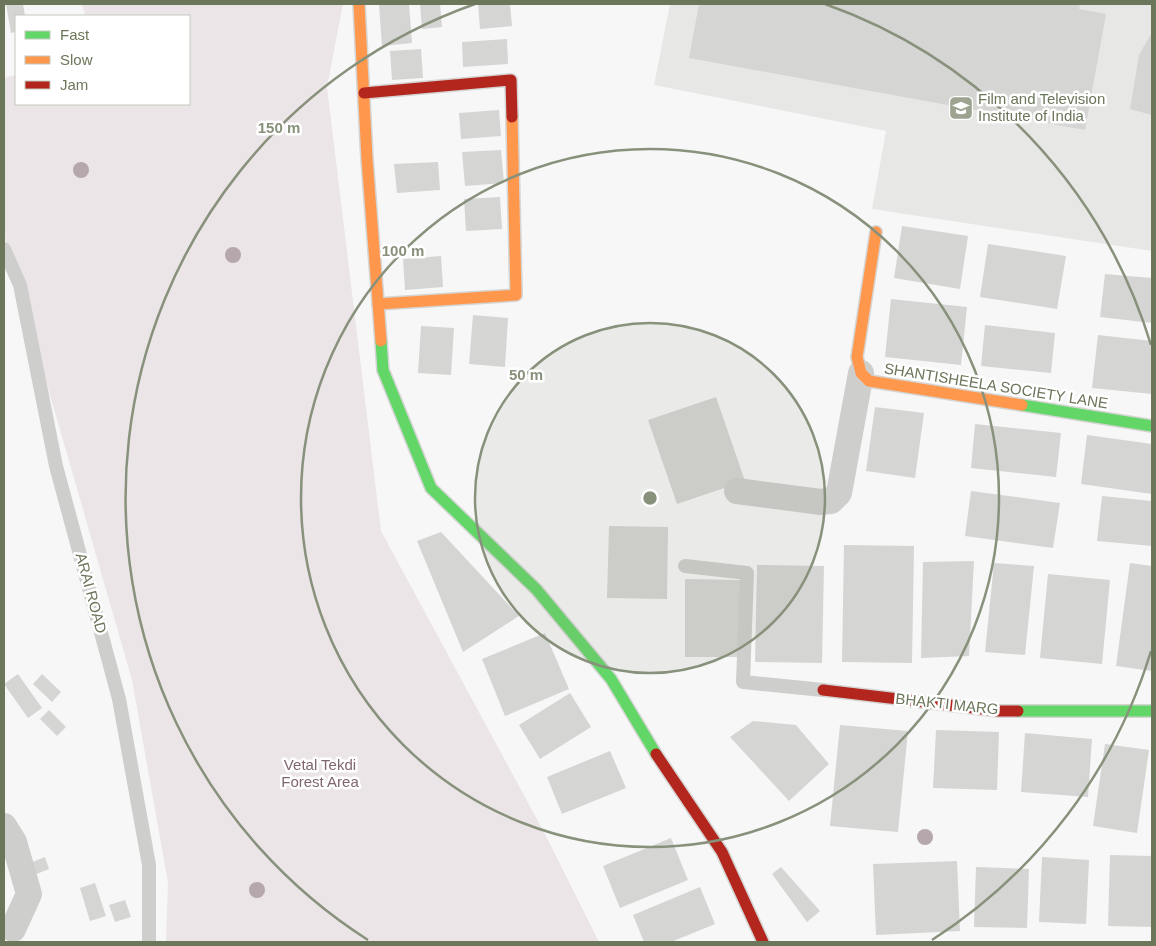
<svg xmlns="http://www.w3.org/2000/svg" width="1156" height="946" viewBox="0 0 1156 946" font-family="Arial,sans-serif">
	<rect width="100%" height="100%" fill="#f8f7f8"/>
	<polygon fill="#e7e7e6" points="670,4 1152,4 1152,251 872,209 886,131 654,85"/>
	<polygon fill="#ebe5e8" points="81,4 343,4 327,87 381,531 546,836 599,942 166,942 168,883 132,680 4,235 4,78 16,75 16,104 189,104 189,16 86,16"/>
	<g fill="#d5d5d4">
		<polygon points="6,4 23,4 25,16 16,16 16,32 11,33"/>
		<polygon points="409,4 412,43 382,46 379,5"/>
		<polygon points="420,4 440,4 442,27 422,29"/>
		<polygon points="478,4 510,4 512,26 480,29"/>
		<polygon points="699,4 1080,4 1079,9 1106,14 1085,130 689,58"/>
		<polygon points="1152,32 1152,115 1130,109 1139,55"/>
		<polygon points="507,39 508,64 463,67 462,42"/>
		<polygon points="421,49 423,78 392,80 390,51"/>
		<polygon points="499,110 501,136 461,139 459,113"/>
		<polygon points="501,150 504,183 465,186 462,152"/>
		<polygon points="438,162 440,190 397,193 394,164"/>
		<polygon points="500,197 502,229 466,231 464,199"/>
		<polygon points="902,226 968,236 960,289 894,278"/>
		<polygon points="988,244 1066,256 1057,309 980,297"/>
		<polygon points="441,256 443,287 405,290 403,259"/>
		<polygon points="1105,274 1152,278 1152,323 1100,317"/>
		<polygon points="891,299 967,307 961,365 885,357"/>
		<polygon points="473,315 508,318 505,367 469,364"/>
		<polygon points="985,325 1055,333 1051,373 981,366"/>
		<polygon points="421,326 454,328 451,375 418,373"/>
		<polygon points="1098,335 1152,341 1152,394 1092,388"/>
		<polygon points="716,397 745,481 677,504 648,420"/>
		<polygon points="875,407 924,413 915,478 866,471"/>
		<polygon points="975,424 1061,433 1056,477 971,468"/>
		<polygon points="1087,435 1152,444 1152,494 1081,484"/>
		<polygon points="971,491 1060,503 1053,548 965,536"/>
		<polygon points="1102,496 1152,501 1152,546 1097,541"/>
		<polygon points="609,526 668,527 667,599 607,598"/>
		<polygon points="441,532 519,616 463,652 417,541"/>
		<polygon points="844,545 914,546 912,663 842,662"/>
		<polygon points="974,561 969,656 921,658 923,562"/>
		<polygon points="994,563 1034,566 1025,655 985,652"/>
		<polygon points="1130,563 1152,566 1152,671 1116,666"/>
		<polygon points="757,565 824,566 822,663 755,662"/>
		<polygon points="1048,574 1110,580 1102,664 1040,658"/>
		<polygon points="685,579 740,580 739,657 685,657"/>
		<polygon points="545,633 569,689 505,716 482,659"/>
		<polygon points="18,674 42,708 28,718 4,684"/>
		<polygon points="42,674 61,692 52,702 33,684"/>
		<polygon points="570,693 591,727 540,759 519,725"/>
		<polygon points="49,710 66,727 57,736 40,719"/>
		<polygon points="753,721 796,725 829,764 789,801 730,737"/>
		<polygon points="840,725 908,731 898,832 830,826"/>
		<polygon points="936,730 999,732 997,790 933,788"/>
		<polygon points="1025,733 1092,739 1088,797 1021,792"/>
		<polygon points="1105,744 1149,750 1137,833 1093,826"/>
		<polygon points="610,751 626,788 562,814 547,777"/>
		<polygon points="671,838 688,880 620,908 603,866"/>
		<polygon points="1110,855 1152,856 1152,927 1108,926"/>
		<polygon points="45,857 49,869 29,877 25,865"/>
		<polygon points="1042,857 1089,860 1086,924 1039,922"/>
		<polygon points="957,861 960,931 876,935 873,864"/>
		<polygon points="781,867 820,911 807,922 772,874"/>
		<polygon points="976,867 1029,869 1027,928 974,927"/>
		<polygon points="95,883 106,916 90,921 80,888"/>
		<polygon points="700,887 715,924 671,942 644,942 633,915"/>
		<polygon points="125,900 131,917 115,922 109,905"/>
	</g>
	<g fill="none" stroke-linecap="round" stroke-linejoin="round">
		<defs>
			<g id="fast">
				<polyline points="381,341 383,370 431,488 536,589 611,679 656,754"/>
				<polyline points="1022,405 1152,426"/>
				<polyline points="1018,711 1152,711"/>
			</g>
			<g id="slow">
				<polyline points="359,4 367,159 381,341"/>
				<polyline points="876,232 857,357 861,373 869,381 1022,405"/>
				<polyline points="378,304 516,295 512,117"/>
			</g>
			<g id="jam">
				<polyline points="364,93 511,80 512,117"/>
				<polyline points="823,690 999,711 1018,711"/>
				<polyline points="656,754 722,852 763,942"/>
			</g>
		</defs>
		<use href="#fast" stroke="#d5d5d4" stroke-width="14"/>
		<use href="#slow" stroke="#d5d5d4" stroke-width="14"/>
		<use href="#jam" stroke="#d5d5d4" stroke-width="14"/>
		<g stroke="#cecfcd" stroke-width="14">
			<polyline points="4,249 20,285 56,466 119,699 149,865 149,942"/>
			<polyline points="685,566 747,573 743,682 823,690"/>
		</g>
		<g stroke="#cecfcd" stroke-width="26">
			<polyline points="737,491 821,502 831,501 839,493 861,373"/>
			<polyline points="4,826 14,842 29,894 13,929"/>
		</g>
		<use href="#fast" stroke="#63d668" stroke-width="11"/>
		<use href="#slow" stroke="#ff974d" stroke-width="11"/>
		<use href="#jam" stroke="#b3261e" stroke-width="11"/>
	</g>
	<g fill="#b5a7ab">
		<circle cx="81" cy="170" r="8"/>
		<circle cx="233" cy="255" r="8"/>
		<circle cx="925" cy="837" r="8"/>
		<circle cx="257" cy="890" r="8"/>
	</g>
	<circle cx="650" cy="498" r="175" fill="#88917b" fill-opacity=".12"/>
	<g fill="none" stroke="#88917b" stroke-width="2.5">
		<circle cx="650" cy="498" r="175"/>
		<circle cx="650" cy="498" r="349"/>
		<path d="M1151 651A524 524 0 0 1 932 940M368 940A524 524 0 0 1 475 4M825 4A524 524 0 0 1 1151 345"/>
	</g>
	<defs>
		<symbol id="university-square" viewBox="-11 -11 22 22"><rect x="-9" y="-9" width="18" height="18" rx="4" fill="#9ca391" stroke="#fff"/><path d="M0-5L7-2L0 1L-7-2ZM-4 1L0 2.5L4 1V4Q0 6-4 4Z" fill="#fff"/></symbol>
	</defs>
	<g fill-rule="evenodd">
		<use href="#university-square" x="947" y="94" width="28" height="28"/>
	</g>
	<g text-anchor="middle" stroke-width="5" stroke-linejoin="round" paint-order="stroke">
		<g font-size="15" fill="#6b765a" stroke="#fff" text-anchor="start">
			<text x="978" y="104">Film and Television<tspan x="978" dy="17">Institute of India</tspan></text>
		</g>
		<g font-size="15" fill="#6b765a" stroke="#fff">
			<text transform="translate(996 386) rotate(9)" y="5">SHANTISHEELA SOCIETY LANE</text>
			<text transform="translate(91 593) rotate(75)" y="5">ARAI ROAD</text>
			<text transform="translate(947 704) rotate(6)" y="5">BHAKTI MARG</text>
		</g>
		<g font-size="15" fill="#7f666c" stroke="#fff">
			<text x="320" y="770">Vetal Tekdi<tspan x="320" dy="17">Forest Area</tspan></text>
		</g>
	</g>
	<circle cx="650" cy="498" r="8" fill="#88917b" stroke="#fff" stroke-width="2.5"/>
	<g font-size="15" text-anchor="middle" font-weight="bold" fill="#88917b" stroke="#fff" stroke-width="5" stroke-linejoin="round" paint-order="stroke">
		<text x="279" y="133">150 m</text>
		<text x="403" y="256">100 m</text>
		<text x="526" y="380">50 m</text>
	</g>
	<rect width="1156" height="946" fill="none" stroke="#6b765a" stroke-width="10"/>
	<rect x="15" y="15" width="175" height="90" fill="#ffffff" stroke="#c4c8bd"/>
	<rect x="25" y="31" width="25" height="8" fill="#63d668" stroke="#c4c8bd"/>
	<text x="60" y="40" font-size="15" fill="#6b765a">Fast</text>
	<rect x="25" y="56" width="25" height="8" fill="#ff974d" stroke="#c4c8bd"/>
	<text x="60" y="65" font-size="15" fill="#6b765a">Slow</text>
	<rect x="25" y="81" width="25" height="8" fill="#b3261e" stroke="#c4c8bd"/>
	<text x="60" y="90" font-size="15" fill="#6b765a">Jam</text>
</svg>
